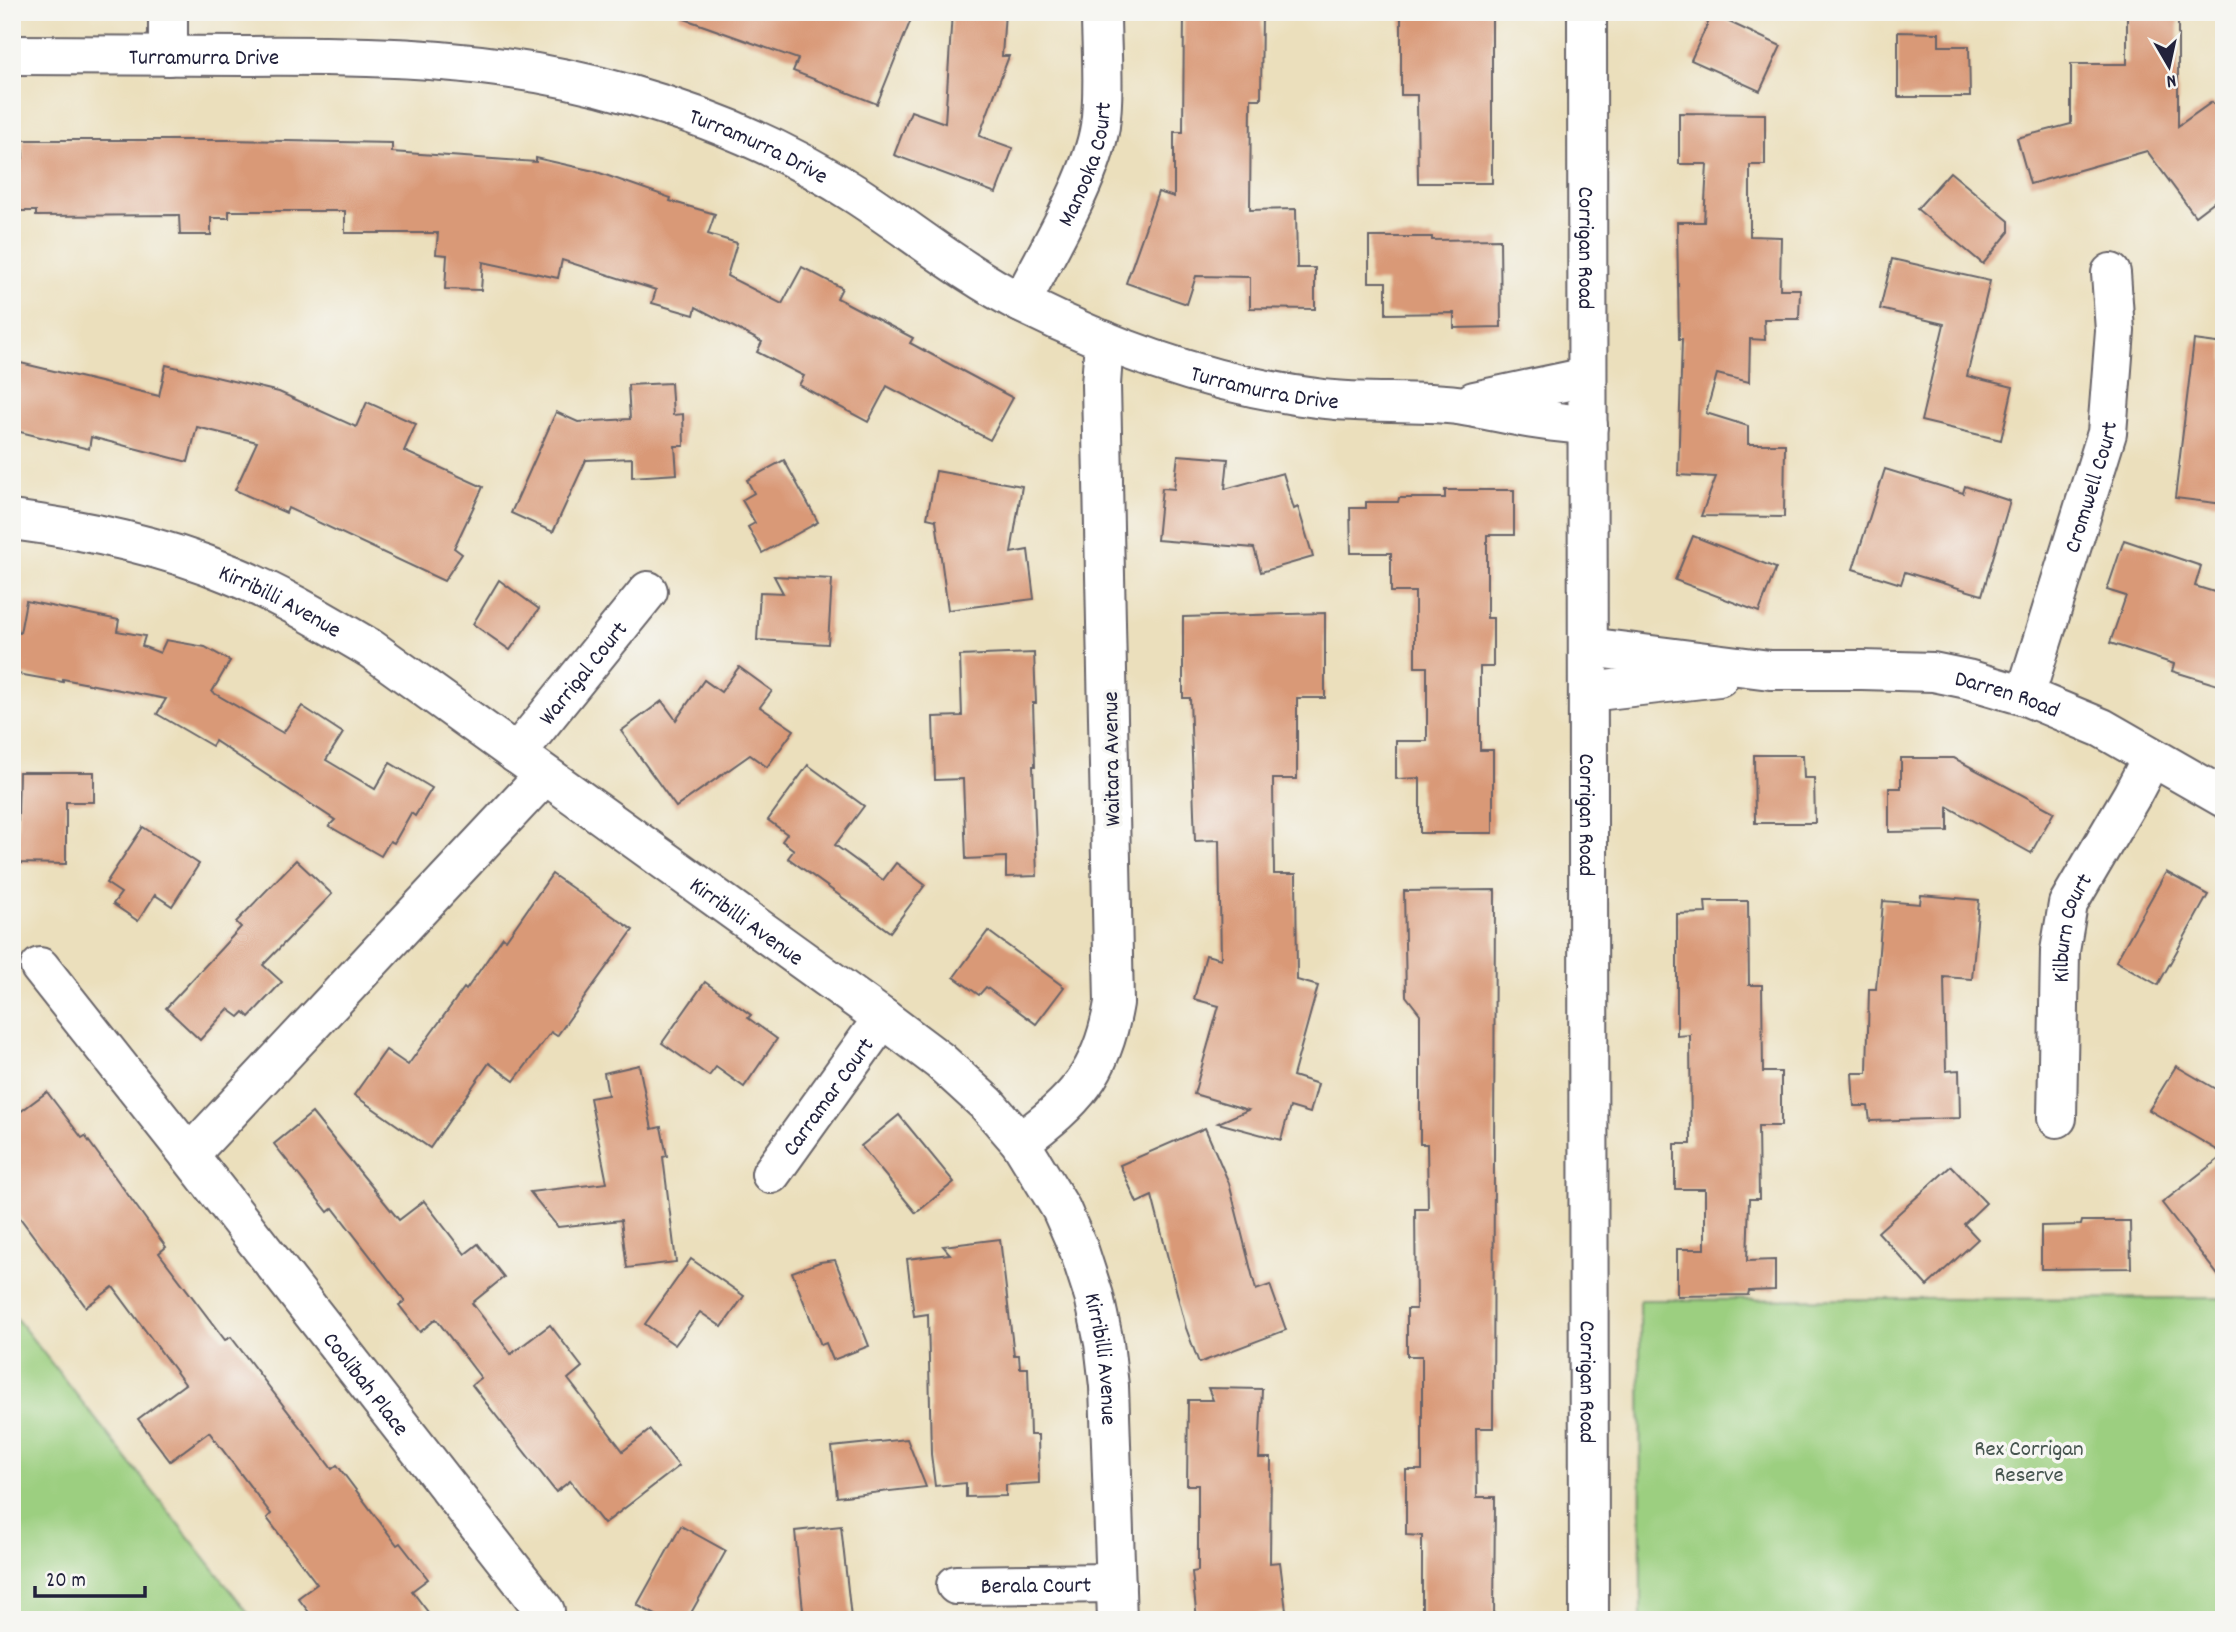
<svg xmlns="http://www.w3.org/2000/svg" width="2236" height="1632" viewBox="0 0 2236 1632" font-family="Dekko,sans-serif">
	<rect width="100%" height="100%" fill="#f6f6f2"/>
	<filter id="ink" filterUnits="userSpaceOnUse"><feTurbulence type="fractalNoise" baseFrequency=".0143" numOctaves="2"/><feDisplacementMap in="SourceGraphic" scale="14" xChannelSelector="R" yChannelSelector="G"/><feConvolveMatrix kernelMatrix="1 2 1 2 8 2 1 2 1" color-interpolation-filters="sRGB"/></filter>
	<filter id="wash" filterUnits="userSpaceOnUse"><feTurbulence type="fractalNoise" baseFrequency=".00686" numOctaves="4" result="noise"/><feDisplacementMap in="SourceGraphic" scale="28" xChannelSelector="R" yChannelSelector="G"/><feGaussianBlur stdDeviation="1.57" result="paint"/><feColorMatrix in="noise" values="0 0 0 0 0 0 0 0 0 0 0 0 0 0 0 0 0 1.4 0 .05"/><feComposite in="paint" operator="in"/></filter>
	<g filter="url(#wash)">
		<rect width="100%" height="100%" fill="#ebdfbc"/>
		<g fill="#9ccf80" stroke="#5f785e" stroke-width="2">
			<polygon points="2224,1298 2224,1620 1641,1620 1640,1300"/>
			<polygon points="12,1313 254,1620 12,1620"/>
		</g>
		<g id="blocks">
			<g fill="#d99977">
				<polygon points="680,12 914,12 877,104 793,71 798,59 679,17"/>
				<polygon points="952,12 1005,12 1002,56 1009,56 979,136 1013,148 996,193 894,155 911,111 945,123"/>
				<polygon points="1184,12 1262,12 1261,99 1251,99 1250,210 1296,209 1297,268 1315,268 1315,309 1250,308 1250,277 1196,276 1187,304 1126,283 1158,192 1174,197 1174,132 1183,132"/>
				<polygon points="1401,12 1492,12 1492,183 1418,183 1417,95 1401,95"/>
				<polygon points="2127,13 2178,14 2178,126 2212,102 2224,118 2224,194 2195,216 2147,151 2030,184 2017,138 2071,124 2071,64 2127,64"/>
				<polygon points="1712,14 1781,46 1760,91 1691,60"/>
				<polygon points="1898,32 1939,33 1939,46 1969,46 1970,97 1898,97"/>
				<polygon points="1679,113 1765,114 1765,165 1750,165 1750,236 1781,237 1780,289 1800,289 1799,319 1764,319 1765,340 1750,339 1749,382 1717,374 1706,413 1748,426 1748,444 1785,444 1784,517 1701,516 1716,477 1678,475 1682,339 1679,339 1677,222 1704,222 1707,164 1679,164"/>
				<polygon points="23,140 229,140 392,143 392,152 536,162 536,158 594,171 671,198 670,201 715,214 708,234 737,243 727,276 782,304 802,267 842,288 837,298 913,338 910,343 1013,398 990,440 887,386 868,422 799,385 804,376 757,352 762,342 696,307 694,315 652,303 656,290 562,260 558,278 483,262 481,290 445,289 447,255 436,254 438,233 345,233 345,211 229,211 229,218 211,218 211,235 180,235 179,215 36,216 36,211 12,211 12,159 23,158"/>
				<polygon points="1950,172 2009,221 2009,232 1983,264 1917,209"/>
				<polygon points="1369,237 1432,237 1432,240 1500,239 1501,327 1454,328 1454,313 1386,314 1386,282 1369,282"/>
				<polygon points="1892,259 1990,281 1967,376 2013,387 2001,440 1921,421 1944,324 1880,309"/>
				<polygon points="2194,340 2224,344 2224,504 2175,498"/>
				<polygon points="12,361 159,396 166,365 279,392 356,427 367,402 416,424 404,451 483,487 454,548 462,554 444,581 288,508 286,513 235,490 257,442 197,427 188,462 91,437 89,449 12,430"/>
				<polygon points="671,383 673,415 683,414 684,446 675,446 677,474 632,477 632,458 586,460 553,532 511,513 556,412 578,422 630,419 628,385"/>
				<polygon points="1178,455 1228,459 1225,489 1283,473 1294,509 1298,507 1313,557 1261,572 1254,548 1157,540 1162,488 1174,489"/>
				<polygon points="784,460 818,522 762,553 748,527 755,523 742,500 754,493 747,480"/>
				<polygon points="1885,469 1963,493 1965,486 2010,501 1982,595 1905,572 1901,584 1853,569"/>
				<polygon points="936,471 1022,486 1011,553 1028,550 1034,599 948,610 936,520 927,518"/>
				<polygon points="1445,490 1514,490 1514,535 1487,535 1487,618 1493,618 1493,667 1480,667 1480,750 1493,750 1493,833 1420,833 1420,778 1396,779 1396,741 1427,741 1427,667 1415,667 1415,592 1391,592 1391,553 1351,553 1350,508 1366,508 1366,502 1398,502 1399,498 1445,498"/>
				<polygon points="1693,536 1776,568 1759,612 1675,580"/>
				<polygon points="2124,540 2201,566 2195,586 2224,595 2224,687 2172,671 2174,664 2110,643 2126,596 2107,590"/>
				<polygon points="774,576 832,579 828,644 757,640 760,592 783,593"/>
				<polygon points="499,580 539,609 510,650 473,624"/>
				<polygon points="26,601 119,620 117,631 145,636 142,646 160,653 166,640 205,647 230,661 212,692 283,733 302,706 343,733 326,760 375,789 390,763 432,788 415,816 411,813 394,843 390,841 381,856 329,826 335,820 215,741 212,746 157,714 166,699 63,679 63,682 12,673 12,632 20,633"/>
				<polygon points="1325,613 1325,698 1297,698 1297,779 1273,779 1274,874 1296,874 1297,980 1318,986 1293,1076 1318,1084 1310,1113 1290,1107 1281,1140 1218,1123 1248,1110 1194,1094 1219,1006 1194,999 1206,955 1221,959 1219,840 1195,841 1190,698 1183,698 1183,617"/>
				<polygon points="1034,653 1036,703 1033,703 1035,766 1033,766 1037,876 1006,877 1006,857 966,859 963,779 935,780 933,717 962,716 960,656"/>
				<polygon points="739,667 772,691 760,707 794,730 767,767 750,755 676,807 621,731 662,701 676,720 704,680 721,692"/>
				<polygon points="1754,755 1803,755 1804,778 1814,778 1815,823 1755,823"/>
				<polygon points="1901,758 1954,758 2054,812 2031,853 1948,807 1948,831 1889,832 1889,788 1901,788"/>
				<polygon points="808,765 864,806 835,845 883,880 896,863 925,885 890,932 788,858 794,850 782,841 787,834 768,820"/>
				<polygon points="19,772 94,772 94,802 66,802 66,864 17,863"/>
				<polygon points="143,827 199,864 172,906 155,895 138,921 113,904 121,893 106,883"/>
				<polygon points="296,860 332,894 263,965 282,982 249,1017 244,1012 239,1017 228,1009 200,1040 166,1008 241,927 236,922"/>
				<polygon points="2166,872 2208,895 2158,985 2116,961"/>
				<polygon points="552,874 633,930 557,1036 551,1032 514,1081 489,1063 430,1148 354,1095 386,1050 408,1065 464,988 466,990 503,937 506,940"/>
				<polygon points="1495,890 1493,1428 1476,1428 1477,1497 1495,1497 1494,1620 1422,1620 1422,1536 1406,1535 1406,1470 1422,1470 1422,1356 1407,1356 1407,1309 1416,1309 1415,1209 1428,1209 1427,1144 1420,1144 1420,1014 1406,996 1404,891"/>
				<polygon points="1921,895 1979,900 1972,979 1944,977 1946,1071 1959,1070 1960,1118 1870,1121 1868,1106 1854,1106 1852,1073 1867,1073 1869,989 1876,989 1883,901 1920,904"/>
				<polygon points="1705,901 1748,901 1749,985 1762,985 1763,1072 1781,1072 1781,1126 1758,1126 1759,1199 1749,1199 1747,1261 1775,1260 1775,1290 1749,1291 1748,1295 1677,1296 1677,1249 1705,1249 1705,1189 1675,1189 1675,1144 1691,1144 1690,1035 1677,1036 1677,914 1706,913"/>
				<polygon points="988,931 1064,987 1036,1024 986,987 979,995 954,977"/>
				<polygon points="705,982 751,1015 748,1018 777,1039 744,1087 716,1067 709,1076 662,1043"/>
				<polygon points="639,1065 652,1129 661,1127 667,1156 663,1157 676,1262 627,1268 621,1220 558,1227 530,1192 607,1183 590,1098 608,1095 604,1073"/>
				<polygon points="2176,1066 2224,1094 2224,1154 2149,1110"/>
				<polygon points="47,1092 82,1138 85,1136 166,1247 159,1253 225,1340 231,1337 332,1469 337,1465 397,1545 400,1543 428,1579 412,1591 434,1620 315,1620 298,1598 317,1584 267,1518 271,1514 209,1432 170,1461 138,1419 185,1384 113,1287 86,1307 12,1207 12,1118"/>
				<polygon points="312,1113 399,1220 424,1201 465,1254 478,1244 504,1277 472,1303 511,1354 550,1325 582,1367 568,1379 623,1451 650,1430 679,1466 604,1524 570,1481 556,1492 472,1385 481,1378 436,1319 420,1332 399,1305 405,1301 333,1208 328,1212 274,1144"/>
				<polygon points="899,1115 954,1182 916,1213 861,1146"/>
				<polygon points="1205,1128 1229,1183 1256,1290 1270,1285 1286,1330 1199,1363 1186,1328 1152,1196 1137,1203 1120,1165"/>
				<polygon points="2224,1155 2224,1283 2162,1203"/>
				<polygon points="1951,1166 1986,1203 1964,1224 1978,1239 1927,1286 1878,1232"/>
				<polygon points="2082,1221 2130,1221 2131,1268 2041,1269 2041,1226 2081,1225"/>
				<polygon points="1000,1239 1014,1355 1019,1355 1020,1368 1028,1368 1030,1435 1038,1435 1039,1483 1006,1485 1006,1496 966,1497 966,1483 935,1486 931,1454 928,1314 914,1316 907,1259 950,1254 943,1246"/>
				<polygon points="691,1259 744,1296 722,1327 700,1312 675,1345 645,1324"/>
				<polygon points="835,1260 869,1346 833,1360 826,1343 821,1345 792,1272 820,1262"/>
				<polygon points="1208,1388 1262,1389 1259,1458 1271,1458 1270,1563 1280,1562 1286,1611 1197,1620 1192,1572 1198,1571 1198,1485 1187,1485 1188,1400 1213,1400"/>
				<polygon points="907,1439 926,1487 837,1497 832,1447"/>
				<polygon points="681,1526 726,1551 687,1620 665,1620 637,1605"/>
				<polygon points="841,1526 851,1618 804,1620 795,1531"/>
			</g>
		</g>
	</g>
	<g filter="url(#ink)">
		<use href="#blocks" fill-opacity="0" stroke="#686468" stroke-width="2"/>
		<g fill="none" stroke-linecap="round" stroke-linejoin="round">
			<defs>
				<g id="minor">
					<polyline points="168,12 168,56"/>
					<path id="s1" d="M12 55C90 55 167 56 245 56 378 55 502 57 631 95 709 117 789 151 858 196 913 232 965 275 1025 305 1118 351 1221 387 1324 399 1368 404 1414 400 1457 405 1478 408 1500 413 1522 417 1544 421 1566 423 1588 426"/>
					<path id="s2" d="M1021 303C1046 253 1092 179 1100 126 1105 89 1101 49 1101 12"/>
					<polyline points="1474,401 1587,377"/>
					<path id="s3" d="M12 520C87 530 160 545 230 574 279 594 325 622 371 649L883 1018 940 1061 987 1104 1020 1142 1061 1209 1079 1250 1094 1296 1104 1343 1109 1386 1117 1620"/>
					<path id="s4" d="M1588 647 1770 670H1862L1933 672 1967 679 2025 696 2102 728 2224 798"/>
					<polyline points="1588,692 1719,677"/>
					<path id="s5" d="M2025 696 2107 433 2115 331 2111 273"/>
					<path id="s6" d="M516 754 648 591"/>
					<path id="s7" d="M545 775 189 1155 545 1611"/>
					<polyline points="40,967 189,1155"/>
					<path id="s8" d="M2057 1118 2060 951 2068 904 2132 795 2152 757"/>
					<path d="M1020 1142C1076 1100 1102 1074 1114 1003L1101 385 1104 340"/>
					<path id="s9" d="M771 1174 883 1018"/>
					<path id="s10" d="M956 1585 1116 1583"/>
				</g>
				<g id="major">
					<path id="s11" d="M1587 12 1589 1620"/>
				</g>
			</defs>
			<use href="#minor" stroke="#686468" stroke-width="42"/>
			<use href="#major" stroke="#686468" stroke-width="42"/>
			<use href="#minor" stroke="#fff" stroke-width="38"/>
			<use href="#major" stroke="#fff" stroke-width="38"/>
		</g>
	</g>
	<g text-anchor="middle" stroke-width="7" stroke-linejoin="round" paint-order="stroke">
		<g font-size="23" fill="#22223b" stroke="#f6f6f2">
			<text dy="8" stroke="none"><textPath href="#s1" startOffset="192">Turramurra Drive</textPath></text>
			<text dy="8" stroke="none"><textPath href="#s1" startOffset="760">Turramurra Drive</textPath></text>
			<text dy="8" stroke="none"><textPath href="#s2" startOffset="154">Manooka Court</textPath></text>
			<text dy="8" stroke="none"><textPath href="#s11" startOffset="236">Corrigan Road</textPath></text>
			<text dy="8" stroke="none"><textPath href="#s1" startOffset="1326">Turramurra Drive</textPath></text>
			<text dy="8" stroke="none"><textPath href="#s5" startOffset="219">Cromwell Court</textPath></text>
			<text dy="8" stroke="none"><textPath href="#s3" startOffset="282">Kirribilli Avenue</textPath></text>
			<text dy="8" stroke="none"><textPath href="#s6" startOffset="105">Warrigal Court</textPath></text>
			<text dy="8" stroke="none"><textPath href="#s4" startOffset="424">Darren Road</textPath></text>
			<text transform="translate(1110 759) rotate(-91)" y="8">Waitara Avenue</text>
			<text dy="8" stroke="none"><textPath href="#s11" startOffset="803">Corrigan Road</textPath></text>
			<text dy="8" stroke="none"><textPath href="#s3" startOffset="849">Kirribilli Avenue</textPath></text>
			<text dy="8" stroke="none"><textPath href="#s8" startOffset="192">Kilburn Court</textPath></text>
			<text dy="8" stroke="none"><textPath href="#s9" startOffset="96">Carramar Court</textPath></text>
			<text dy="8" stroke="none"><textPath href="#s3" startOffset="1437">Kirribilli Avenue</textPath></text>
			<text dy="8" stroke="none"><textPath href="#s7" startOffset="810">Coolibah Place</textPath></text>
			<text dy="8" stroke="none"><textPath href="#s11" startOffset="1370">Corrigan Road</textPath></text>
			<text dy="8" stroke="none"><textPath href="#s10" startOffset="80">Berala Court</textPath></text>
		</g>
		<g font-size="23" fill="#475650" stroke="#f6f6f2">
			<text x="2029" y="1455">Rex Corrigan<tspan x="2029" dy="26">Reserve</tspan></text>
		</g>
	</g>
	<rect width="2236" height="1632" fill="none" stroke="#f6f6f2" stroke-width="42"/>
	<g transform="translate(2169 66) rotate(171)" stroke="#f6f6f2" stroke-width="5" paint-order="stroke">
	<path d="M0-5L12 26L0 18L-12 26Z" fill="#22223b"/>
	<text y="-10" font-size="19" font-weight="bold" text-anchor="middle" fill="#22223b">N</text>
	</g>
	<path d="M35 1586v10h110v-10" fill="none" stroke="#22223b" stroke-width="3.5"/>
	<text x="46" y="1586" font-size="21" fill="#22223b" stroke="#f6f6f2" stroke-width="5" paint-order="stroke">20 m</text>
</svg>
